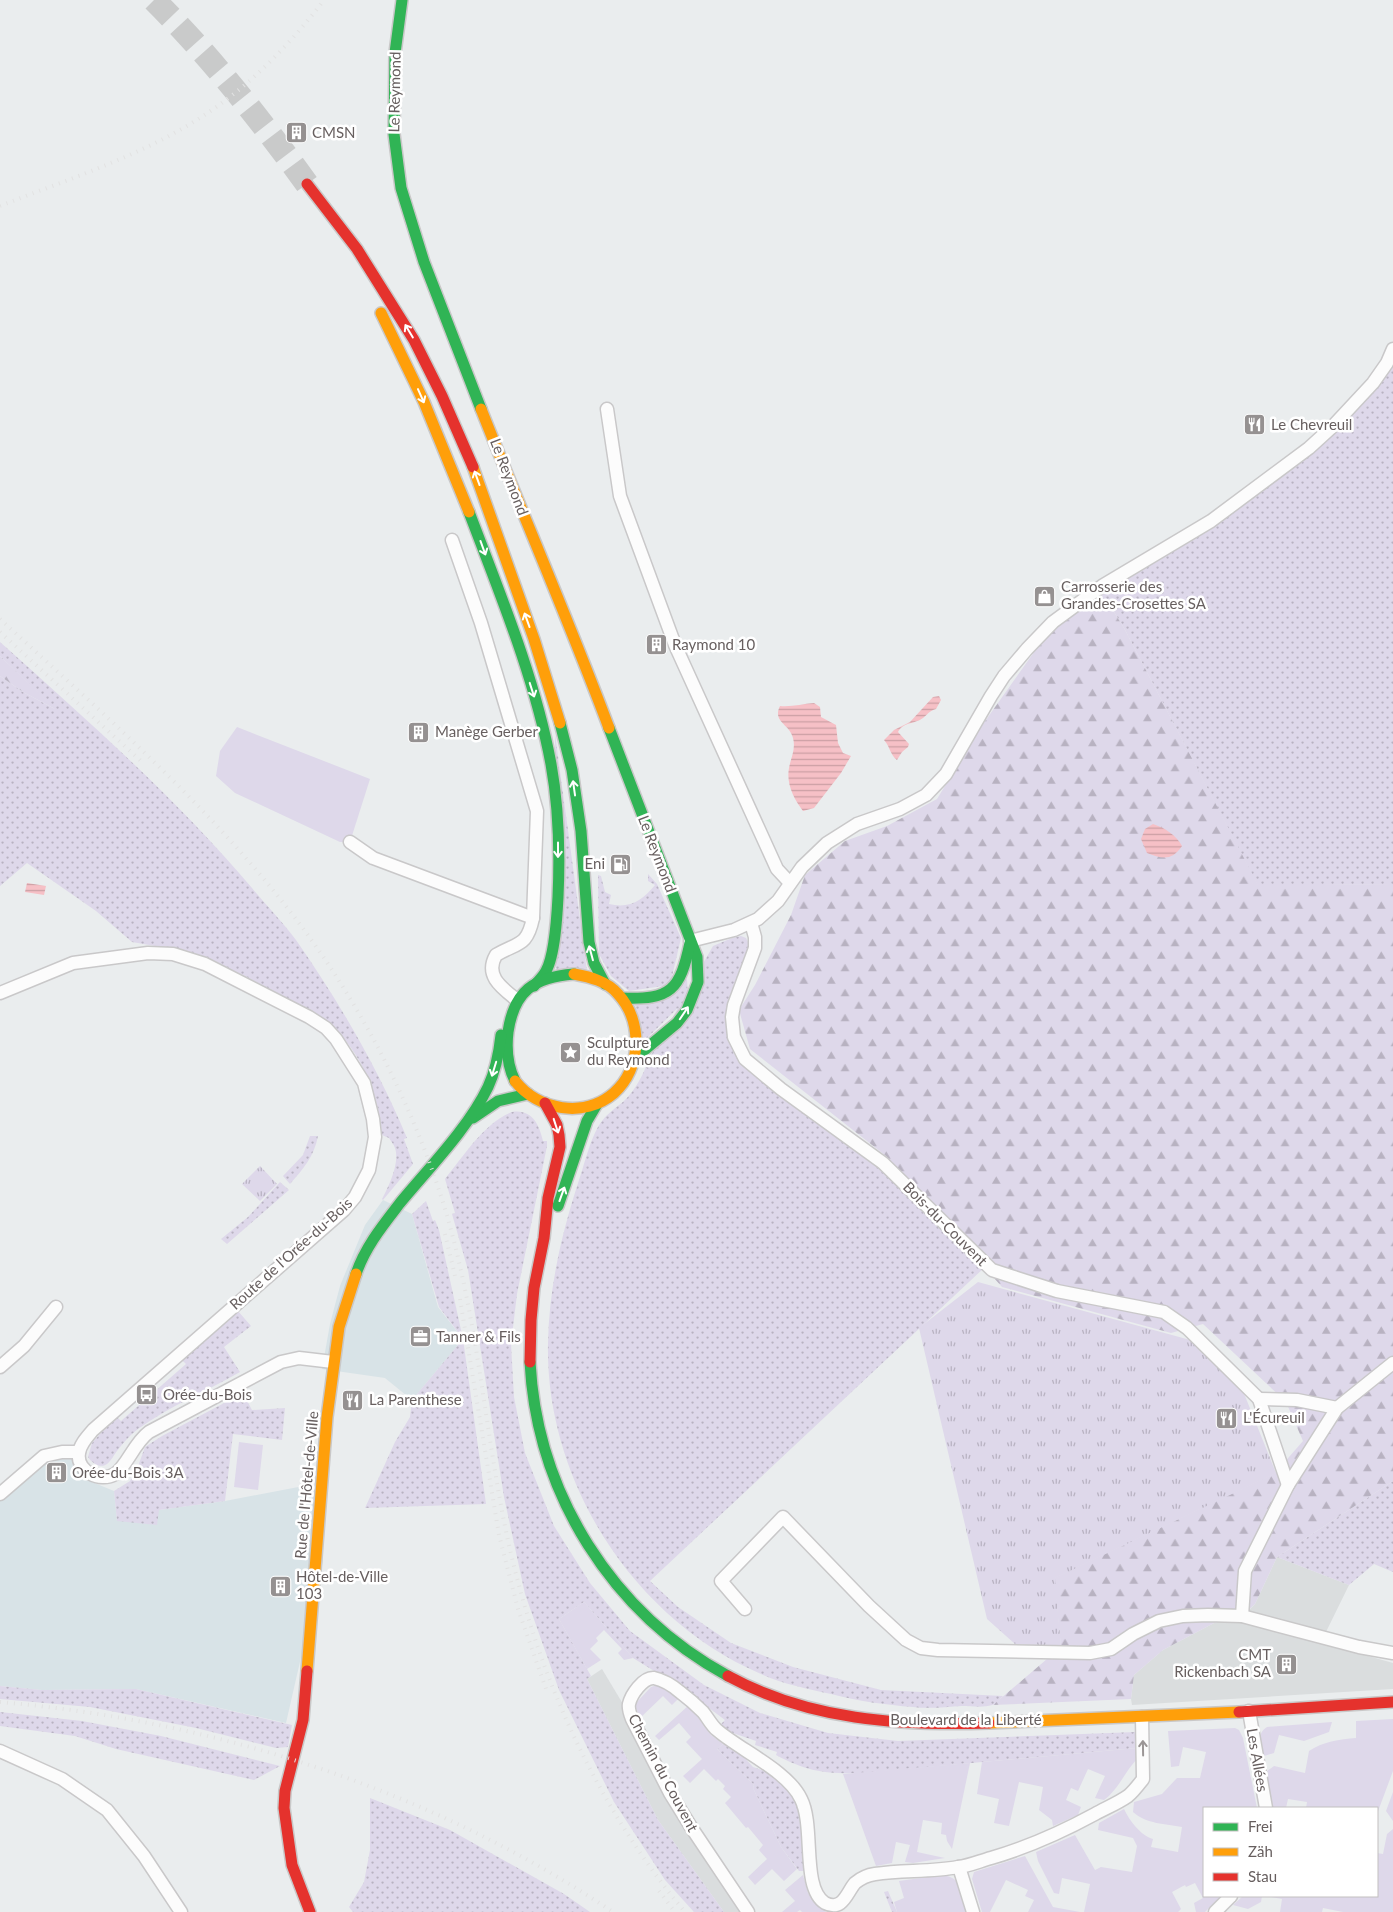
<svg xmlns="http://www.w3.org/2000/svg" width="1393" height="1912" viewBox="0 0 1393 1912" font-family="Lato,sans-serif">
	<defs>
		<pattern id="grass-dots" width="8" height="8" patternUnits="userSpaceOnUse" patternTransform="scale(1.25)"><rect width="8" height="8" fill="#ded8ea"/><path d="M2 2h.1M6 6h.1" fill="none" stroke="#b8b2c1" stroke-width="1.8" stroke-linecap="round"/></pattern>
		<pattern id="forest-firs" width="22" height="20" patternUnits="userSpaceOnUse" patternTransform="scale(1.25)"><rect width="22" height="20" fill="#ded8ea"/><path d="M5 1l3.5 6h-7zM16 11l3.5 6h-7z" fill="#b8b2c1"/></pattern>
		<pattern id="park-tufts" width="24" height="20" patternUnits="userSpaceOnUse" patternTransform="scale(1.25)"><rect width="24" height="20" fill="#ded8ea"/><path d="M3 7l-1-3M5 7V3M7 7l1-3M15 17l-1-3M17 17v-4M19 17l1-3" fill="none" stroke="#b8b2c1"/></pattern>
		<pattern id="water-rules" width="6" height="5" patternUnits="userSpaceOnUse" patternTransform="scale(1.25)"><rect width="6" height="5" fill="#f6c0c6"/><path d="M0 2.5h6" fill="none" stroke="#cb9fa4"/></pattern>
	</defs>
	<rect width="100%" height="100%" fill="#eaedee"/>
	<g fill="#d8e3e7">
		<polygon points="383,1200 412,1214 438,1307 463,1339 412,1400 385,1378 322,1369 330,1324 340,1286 365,1225"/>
		<polygon points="77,1457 92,1482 114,1491 117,1521 159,1510 225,1501 314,1484 323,1561 286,1723 136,1689 42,1690 0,1686 0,1499 40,1462 54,1458"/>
	</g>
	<g fill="#daddde">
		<polygon points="1277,1557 1349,1585 1325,1634 1246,1613 1255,1604"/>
		<polygon points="1232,1618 1393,1663 1393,1689 1132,1705 1131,1699 1134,1675 1163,1650 1214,1623"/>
		<polygon points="602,1669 626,1709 745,1912 724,1912 658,1820 587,1679"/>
	</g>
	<g fill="url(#grass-dots)">
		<polygon points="1393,360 1393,884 1258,886 1124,628 1109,604 1085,604 1109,586 1208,530 1311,453"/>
		<path d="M0 642C87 720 176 798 252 888 266 905 283 922 296 940 339 1002 378 1068 407 1138L404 1139 413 1164 383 1200 382 1199C389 1186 400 1163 395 1148 394 1145 391 1141 389 1138L382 1135C379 1092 357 1043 322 1018L245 976 190 952 132 942 96 911 27 863 0 886V676L23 692 55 709 0 656Z"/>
		<polygon points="555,734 587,971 556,971"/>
		<path d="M648 874 657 884 681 938 670 985 629 991 611 976 599 954 598 875 601 876 605 892 611 895 609 904C630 909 643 900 655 885L648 881Z"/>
		<path d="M741 936 746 938 751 948 725 1020 734 1054 816 1117 880 1170 985 1267 650 1581 678 1607 731 1643 793 1667 881 1690 1003 1696C1000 1699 996 1704 992 1705 983 1708 971 1706 962 1706 946 1707 929 1709 913 1707 886 1705 858 1701 831 1694 808 1689 783 1684 761 1674 633 1619 545 1481 548 1343 549 1287 562 1232 579 1180 585 1163 591 1135 602 1121 608 1113 617 1107 624 1101 636 1089 643 1075 649 1059L713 946 732 938Z"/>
		<polygon points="687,979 688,998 644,1041 635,1005"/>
		<path d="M512 1112C532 1109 539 1124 543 1141H547V1146L517 1294 511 1344 514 1397 525 1453 554 1526 590 1583 630 1631 704 1685 760 1713 828 1733 898 1741 1136 1732 1137 1748 862 1773C826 1774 808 1772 776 1755L777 1752 755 1745 756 1741 727 1731 719 1726 725 1720 685 1690 633 1658 584 1602 559 1619 591 1676 587 1679 658 1820 724 1912H694L665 1880 614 1802 559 1690 525 1594 504 1497 468 1270 452 1214 455 1213 445 1179C464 1156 483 1124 512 1112Z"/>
		<path d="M310 1136H318C314 1157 303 1169 290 1184L283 1176 303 1155Z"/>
		<polygon points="280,1182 289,1190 227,1244 221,1239 248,1217"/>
		<polygon points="426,1201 433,1221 435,1220 439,1230 463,1339 486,1504 365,1508 395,1442 410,1417 412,1400 463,1339 439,1307 412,1214"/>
		<path d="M238 1311 251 1326 224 1347 240 1372C207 1391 170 1406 138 1429 130 1435 123 1443 117 1451 114 1455 111 1461 107 1464 100 1469 92 1463 88 1457L92 1443 116 1416 121 1421 186 1364 180 1358Z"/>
		<polygon points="243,1393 252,1410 285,1408 282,1440 233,1434 225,1501 159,1510 157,1525 117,1521 114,1491 130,1481 137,1469 145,1447 162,1436"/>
		<polygon points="1393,1481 1393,1572 1374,1564 1349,1585 1277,1557"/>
		<polygon points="0,1686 42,1690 136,1689 292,1725 288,1747 276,1748 196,1728 90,1707 0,1699"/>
		<polygon points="0,1712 82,1721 161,1736 280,1766 254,1780 116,1749 75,1736 0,1726"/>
		<polygon points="723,1744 742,1755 753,1767 774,1774 789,1787 802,1817 807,1871 799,1871 781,1847 753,1788 754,1785 717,1749"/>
		<polygon points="370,1798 450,1830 564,1894 590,1912 353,1912 349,1907 364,1882 370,1850"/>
		<polygon points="888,1891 897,1912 892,1912 884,1892"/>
	</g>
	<g fill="url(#forest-firs)">
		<polygon points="1085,604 1109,604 1124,628 1258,885 1393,884 1393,1481 1277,1557 1255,1604 1242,1616 1214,1623 1163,1650 1134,1675 1131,1699 993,1705 1061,1647 1054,1578 1275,1473 1303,1441 1286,1402 1203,1324 1171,1333 1002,1287 886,1156 750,1049 739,1010 755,985 791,915 805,875 845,841 887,826 937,799 983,724 1042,641"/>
		<polygon points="0,656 57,710 23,692 0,676"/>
	</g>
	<g fill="url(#park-tufts)">
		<polygon points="260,1166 277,1184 260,1201 242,1184"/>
		<polygon points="978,1282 1194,1341 1243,1391 1276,1473 1055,1578 1061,1647 1015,1644 987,1619 919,1328"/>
	</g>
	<g fill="#ded8ea">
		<polygon points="237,727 370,779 350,842 340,842 235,793 216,776 220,751"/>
		<polygon points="239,1442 263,1445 258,1490 234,1487"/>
		<polygon points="584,1602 633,1658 624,1660 618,1653 622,1649 604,1630 596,1638 598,1641 590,1649 601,1660 587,1669 559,1619"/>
		<polygon points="657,1685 680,1697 672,1705 663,1696 640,1718 635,1706 636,1703 651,1687"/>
		<polygon points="689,1705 711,1735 723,1744 717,1749 754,1785 753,1788 781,1847 797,1869 784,1881 772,1869 755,1885 748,1877 767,1859 759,1850 763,1845 748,1827 746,1828 725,1803 731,1797 723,1789 725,1786 718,1779 716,1781 704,1769 690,1783 683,1776 702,1759 686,1742 691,1737 679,1723 659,1740 655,1736"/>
		<path d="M1393 1719V1771L1377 1814V1808H1306L1307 1802 1288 1799 1286 1808H1271L1263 1774 1274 1766 1305 1773 1309 1751C1322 1742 1340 1739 1356 1738V1721Z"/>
		<path d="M1332 1722 1329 1732 1304 1741 1279 1735 1274 1753 1261 1757C1260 1746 1256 1734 1267 1727Z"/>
		<path d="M1235 1728 1239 1730 1243 1738 1257 1808H1204V1896H1221L1205 1912H1196L1194 1903 1203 1898 1195 1883 1186 1887 1185 1885 1172 1892 1181 1909 1178 1912H1084L1090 1884 1062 1878 1059 1894 1054 1893 1038 1861 1036 1852 1075 1835 1095 1870 1101 1867 1132 1872 1137 1846 1133 1838 1098 1830 1099 1823 1124 1809C1129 1820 1141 1836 1153 1839L1151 1847 1178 1852 1182 1827C1166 1824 1146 1824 1133 1812L1134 1802 1162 1794 1177 1778H1200L1206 1752 1183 1747 1179 1766 1171 1767 1168 1731Z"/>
		<path d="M1137 1748 1138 1758C1125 1771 1119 1789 1104 1800L1095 1798 1105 1776 1088 1769 1078 1791 1071 1788 1066 1800 1081 1807 1078 1815 1053 1826 1052 1820 1039 1810 1043 1787 1019 1782 1009 1826 994 1823 999 1799 977 1794 982 1762Z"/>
		<polygon points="970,1763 952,1849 947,1841 946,1835 941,1834 942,1823 923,1820 917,1852 945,1858 913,1863 905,1862 910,1845 896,1842 892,1863 876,1866 843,1774"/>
		<polygon points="1393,1792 1393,1825 1393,1821 1386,1811"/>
		<polygon points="1393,1829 1393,1912 1343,1912 1323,1908 1322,1912 1280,1912 1282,1899 1266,1896 1377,1896 1377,1853 1383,1854 1387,1834"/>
		<polygon points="1025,1856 1053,1907 1080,1912 1028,1912 1034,1900 1025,1896 1028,1890 1006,1880 990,1912 982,1912 972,1879 974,1872"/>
		<polygon points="803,1875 808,1893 826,1912 802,1912 800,1910 797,1912 782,1912 795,1901 785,1890"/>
		<path d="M942 1875C963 1877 963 1895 969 1912H897L894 1902 904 1898 899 1881Z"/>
		<polygon points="1243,1896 1262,1896 1261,1902 1248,1909 1233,1905"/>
	</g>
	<g fill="url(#water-rules)">
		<path d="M939 696 941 700 936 709C929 711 928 714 923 718 915 724 903 722 898 732L909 744 908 747 902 752 897 760C890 755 890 746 884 740L894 730 910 722 933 697Z"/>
		<path d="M814 703 820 707 821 717 836 725 838 743 843 753 851 756 841 773 814 808 803 811C794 799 786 784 789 768 791 757 796 749 793 738 790 724 772 722 780 706 792 707 802 704 814 703Z"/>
		<path d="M1153 824C1165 828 1176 835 1182 846 1172 861 1162 859 1147 853L1141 839 1145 829Z"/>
		<polygon points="27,883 46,886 44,895 25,892"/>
	</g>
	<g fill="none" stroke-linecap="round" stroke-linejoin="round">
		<path stroke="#c9caca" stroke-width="24" stroke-dasharray="24 12" stroke-linecap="butt" d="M154 0C210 56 260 119 307 184"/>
		<defs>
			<g id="street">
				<polyline points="607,409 620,496 675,645 777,869 790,883"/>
				<path d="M452 540 481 623 537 811 533 918C527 947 518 942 496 955 484 976 502 988 517 1000"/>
				<polyline points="350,842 373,858 533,918"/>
				<polyline points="751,923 755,937 755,948 734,1005 732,1017 734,1037 745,1059 781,1089 883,1163 992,1270 1057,1291 1164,1312 1187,1328 1259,1399 1288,1485"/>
				<polyline points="690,941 734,930 758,919 778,901 802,867 827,843 857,824 900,809 926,795 946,774 991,696 1004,676 1027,649 1053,622 1102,586 1211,521 1309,448 1332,427 1373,383 1387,363 1393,349"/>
				<path d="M0 993 73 963 148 953 173 954 205 964 309 1017 326 1028 336 1039 364 1083 373 1119 375 1137 369 1170 355 1197 344 1210 93 1430C88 1436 80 1444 79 1453 76 1471 100 1483 115 1474 127 1466 134 1443 149 1432L281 1362 299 1358 333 1362"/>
				<polyline points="0,1367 24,1346 56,1307"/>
				<polyline points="1259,1399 1297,1400 1337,1408"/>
				<polyline points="0,1494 44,1456 62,1452 79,1452"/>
				<polyline points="745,1609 721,1581 783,1517 869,1606 906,1640 921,1648 938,1650 1090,1653 1111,1649 1133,1634 1159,1621 1183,1616 1208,1615 1242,1616 1359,1647 1393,1653"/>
				<polyline points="1242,1616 1245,1571 1288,1485 1337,1408 1393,1363"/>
				<polyline points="1249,1711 1266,1808"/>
				<polyline points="0,1751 62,1779 107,1810 144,1856 181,1912"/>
				<polyline points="959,1867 973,1912"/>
				<path d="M748 1912 691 1827 670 1793 632 1719C630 1714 628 1709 629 1704 631 1695 643 1677 654 1678 663 1680 673 1686 680 1692 688 1698 696 1705 703 1712 708 1718 711 1725 717 1730 740 1750 788 1771 801 1799 815 1826 801 1888 825 1903 843 1912 847 1892 855 1883 861 1878 868 1875 875 1874 903 1870 931 1872 958 1867 969 1866 980 1861 991 1858 1029 1847 1060 1833 1095 1814 1106 1808 1118 1803 1128 1796 1134 1791 1139 1784 1143 1779L1142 1717"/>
				<polyline points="1215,1912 1231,1896"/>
			</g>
			<g id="fast">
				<polyline points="402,0 395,53 394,134 401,188 424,262 481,409"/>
				<path d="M469 512C500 594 535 678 551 764 559 808 560 853 558 897 557 916 555 955 546 971 543 977 538 981 534 986"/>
				<polyline points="560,723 572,770 581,831 589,942 594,963 605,984"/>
				<polyline points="609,728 697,957 698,982 687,1010 677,1023 636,1057"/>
				<path d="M622 998C671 1000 680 990 690 943"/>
				<path d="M515 1081C507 1065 506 1049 508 1032 514 991 534 977 574 974"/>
				<polyline points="473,1118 498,1101 528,1094"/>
				<polyline points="558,1206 587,1121 597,1104"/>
				<path d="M356 1274C365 1247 383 1225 400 1203 429 1168 469 1127 488 1087 496 1070 499 1053 501 1035"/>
				<path d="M530 1362C537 1494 612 1613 728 1676"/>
			</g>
			<g id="slow">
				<polyline points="381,313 424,402 469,512"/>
				<path d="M481 409C523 515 569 621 609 728"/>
				<polyline points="473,467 534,639 560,723"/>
				<path d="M515 1081C538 1110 584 1119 614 1093 642 1068 643 1021 618 994 607 981 590 977 574 974"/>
				<polyline points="307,1671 327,1417 339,1327 356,1274"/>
				<polyline points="989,1723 1239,1712"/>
			</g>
			<g id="jam">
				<polyline points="307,184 357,249 414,340 442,396 473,467"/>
				<polyline points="530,1362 531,1320 534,1288 544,1238 548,1198 560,1147 559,1135 557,1125 545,1103"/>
				<polyline points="307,1671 303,1720 285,1791 284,1808 292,1865 310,1912"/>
				<path d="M728 1676C809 1720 899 1726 989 1723"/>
				<polyline points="1239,1712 1393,1702"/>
			</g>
		</defs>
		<use href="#street" stroke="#c9c8c9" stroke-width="15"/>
		<use href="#fast" stroke="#c9c8c8" stroke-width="14"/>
		<use href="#slow" stroke="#c9c8c8" stroke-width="14"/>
		<use href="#jam" stroke="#c9c8c8" stroke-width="14"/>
		<use href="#street" stroke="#fcfcfc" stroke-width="12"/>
		<use href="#fast" stroke="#30b455" stroke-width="11"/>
		<use href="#slow" stroke="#ff9f0a" stroke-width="11"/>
		<use href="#jam" stroke="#e5322d" stroke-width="11"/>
		<g stroke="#e2e2e2" stroke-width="4" stroke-dasharray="1 6" stroke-linecap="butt">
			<path d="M0 206C66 180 135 158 195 121 246 90 288 47 324 0"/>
			<path d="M0 619C109 719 223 818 310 938 366 1016 410 1102 440 1193 474 1297 482 1404 502 1511 529 1656 590 1799 685 1912"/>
			<polyline points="0,632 142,762"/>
			<polyline points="445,1234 456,1280"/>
			<polyline points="460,1299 499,1535 518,1609 546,1689"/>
			<path d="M0 1702C217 1721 431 1790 613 1912"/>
			<polyline points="659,1891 675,1912"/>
		</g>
	</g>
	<defs><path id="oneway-shaft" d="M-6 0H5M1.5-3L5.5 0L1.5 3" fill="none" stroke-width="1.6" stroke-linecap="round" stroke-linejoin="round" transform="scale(1.25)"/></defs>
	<g stroke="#fff">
		<use href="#oneway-shaft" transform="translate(409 331) rotate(-121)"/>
		<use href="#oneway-shaft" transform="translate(421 396) rotate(66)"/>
		<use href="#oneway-shaft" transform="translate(477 478) rotate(-110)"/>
		<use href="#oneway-shaft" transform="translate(483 548) rotate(70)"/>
		<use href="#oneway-shaft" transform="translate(527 620) rotate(-110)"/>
		<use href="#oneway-shaft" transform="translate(532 690) rotate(72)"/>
		<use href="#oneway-shaft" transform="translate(574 788) rotate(-98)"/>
		<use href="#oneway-shaft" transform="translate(558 850) rotate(90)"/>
		<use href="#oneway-shaft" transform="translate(591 953) rotate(-105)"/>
		<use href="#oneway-shaft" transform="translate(684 1013) rotate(-56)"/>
		<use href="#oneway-shaft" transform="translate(494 1069) rotate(107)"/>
		<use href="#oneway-shaft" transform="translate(556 1126) rotate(72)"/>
		<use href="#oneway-shaft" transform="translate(562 1194) rotate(-70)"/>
	</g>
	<use stroke="#9b9696" href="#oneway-shaft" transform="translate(1143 1748) rotate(-91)"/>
	<defs>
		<symbol id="building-square" viewBox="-11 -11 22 22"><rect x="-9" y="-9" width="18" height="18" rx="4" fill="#959191" stroke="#fff"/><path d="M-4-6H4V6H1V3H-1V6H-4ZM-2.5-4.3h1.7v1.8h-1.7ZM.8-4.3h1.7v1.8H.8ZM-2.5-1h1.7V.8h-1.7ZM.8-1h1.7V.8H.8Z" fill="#fff"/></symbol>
		<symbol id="restaurant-square" viewBox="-11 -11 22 22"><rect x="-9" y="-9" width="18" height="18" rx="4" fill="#959191" stroke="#fff"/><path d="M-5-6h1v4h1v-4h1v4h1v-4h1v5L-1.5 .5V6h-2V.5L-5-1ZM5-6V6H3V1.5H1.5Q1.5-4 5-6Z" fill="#fff"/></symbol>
		<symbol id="shop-square" viewBox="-11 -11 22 22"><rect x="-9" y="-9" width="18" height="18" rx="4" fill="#959191" stroke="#fff"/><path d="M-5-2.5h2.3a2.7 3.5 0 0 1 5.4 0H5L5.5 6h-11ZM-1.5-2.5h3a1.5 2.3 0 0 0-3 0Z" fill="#fff"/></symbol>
		<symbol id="fuel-square" viewBox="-11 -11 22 22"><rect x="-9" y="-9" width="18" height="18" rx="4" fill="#959191" stroke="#fff"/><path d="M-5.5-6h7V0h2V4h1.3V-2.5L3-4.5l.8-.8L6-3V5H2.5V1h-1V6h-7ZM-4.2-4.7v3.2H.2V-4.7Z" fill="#fff"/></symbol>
		<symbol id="sight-square" viewBox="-11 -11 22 22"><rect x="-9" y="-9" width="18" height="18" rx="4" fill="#959191" stroke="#fff"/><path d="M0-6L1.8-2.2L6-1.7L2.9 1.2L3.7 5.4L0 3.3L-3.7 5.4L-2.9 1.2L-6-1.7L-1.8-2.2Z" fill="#fff"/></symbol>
		<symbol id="office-square" viewBox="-11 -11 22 22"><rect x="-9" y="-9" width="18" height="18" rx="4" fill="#959191" stroke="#fff"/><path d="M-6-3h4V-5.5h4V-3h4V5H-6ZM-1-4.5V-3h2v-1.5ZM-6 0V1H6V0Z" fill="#fff"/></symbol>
		<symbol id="bus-square" viewBox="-11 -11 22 22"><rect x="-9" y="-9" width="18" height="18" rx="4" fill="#959191" stroke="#fff"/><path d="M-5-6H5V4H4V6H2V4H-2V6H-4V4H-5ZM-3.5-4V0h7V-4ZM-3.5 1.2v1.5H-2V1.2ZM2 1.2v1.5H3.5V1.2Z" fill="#fff"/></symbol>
	</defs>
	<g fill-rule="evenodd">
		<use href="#building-square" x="284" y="120" width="25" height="25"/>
		<use href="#restaurant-square" x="1242" y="412" width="25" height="25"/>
		<use href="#shop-square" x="1032" y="584" width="25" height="25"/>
		<use href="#building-square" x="644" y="632" width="25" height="25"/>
		<use href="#building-square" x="406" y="720" width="25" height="25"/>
		<use href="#fuel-square" x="608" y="852" width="25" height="25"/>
		<use href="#sight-square" x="558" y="1040" width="25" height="25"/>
		<use href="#office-square" x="408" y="1324" width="25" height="25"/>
		<use href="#bus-square" x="134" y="1382" width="25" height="25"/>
		<use href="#restaurant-square" x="340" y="1388" width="25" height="25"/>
		<use href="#restaurant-square" x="1214" y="1406" width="25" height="25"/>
		<use href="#building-square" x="44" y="1460" width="25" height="25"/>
		<use href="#building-square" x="268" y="1574" width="25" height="25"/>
		<use href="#building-square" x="1274" y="1652" width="25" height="25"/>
	</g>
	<g text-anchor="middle" stroke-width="5" stroke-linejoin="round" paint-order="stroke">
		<g font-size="15" fill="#675f5f" stroke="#fff">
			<text transform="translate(395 92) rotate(-89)" y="5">Le Reymond</text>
			<text transform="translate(509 477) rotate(69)" y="5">Le Reymond</text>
			<text transform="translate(657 854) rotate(69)" y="5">Le Reymond</text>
			<text transform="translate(945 1224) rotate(45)" y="5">Bois-du-Couvent</text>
			<text transform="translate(291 1254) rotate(-42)" y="5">Route de l'Orée-du-Bois</text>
			<text transform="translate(307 1485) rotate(-85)" y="5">Rue de l'Hôtel-de-Ville</text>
			<text x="966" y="1725">Boulevard de la Liberté</text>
			<text transform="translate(1257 1760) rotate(80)" y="5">Les Allées</text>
			<text transform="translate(663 1773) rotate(62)" y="5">Chemin du Couvent</text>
		</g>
		<g font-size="15" fill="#675f5f" stroke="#fff" text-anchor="start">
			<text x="312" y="138">CMSN</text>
			<text x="1271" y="430">Le Chevreuil</text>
			<text x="1061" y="592">Carrosserie des<tspan x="1061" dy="17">Grandes-Crosettes SA</tspan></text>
			<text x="672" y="650">Raymond 10</text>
			<text x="435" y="737">Manège Gerber</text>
			<text x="605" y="869" text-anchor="end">Eni</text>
			<text x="587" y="1048">Sculpture<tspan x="587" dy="17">du Reymond</tspan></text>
			<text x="436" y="1342">Tanner &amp; Fils</text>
			<text x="163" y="1400">Orée-du-Bois</text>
			<text x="369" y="1405">La Parenthese</text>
			<text x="1243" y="1423">L'Écureuil</text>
			<text x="72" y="1478">Orée-du-Bois 3A</text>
			<text x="296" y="1582">Hôtel-de-Ville<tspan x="296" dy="17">103</tspan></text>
			<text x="1271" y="1660" text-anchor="end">CMT<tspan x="1271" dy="17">Rickenbach SA</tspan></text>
		</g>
	</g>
	<rect x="1203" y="1807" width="175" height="90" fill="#ffffff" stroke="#c2bfbf"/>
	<rect x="1213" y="1823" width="25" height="8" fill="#30b455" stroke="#c2bfbf"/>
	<text x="1248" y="1832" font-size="15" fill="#675f5f">Frei</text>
	<rect x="1213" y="1848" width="25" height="8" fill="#ff9f0a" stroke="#c2bfbf"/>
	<text x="1248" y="1857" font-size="15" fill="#675f5f">Zäh</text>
	<rect x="1213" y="1873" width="25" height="8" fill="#e5322d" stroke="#c2bfbf"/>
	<text x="1248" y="1882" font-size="15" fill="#675f5f">Stau</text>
</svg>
